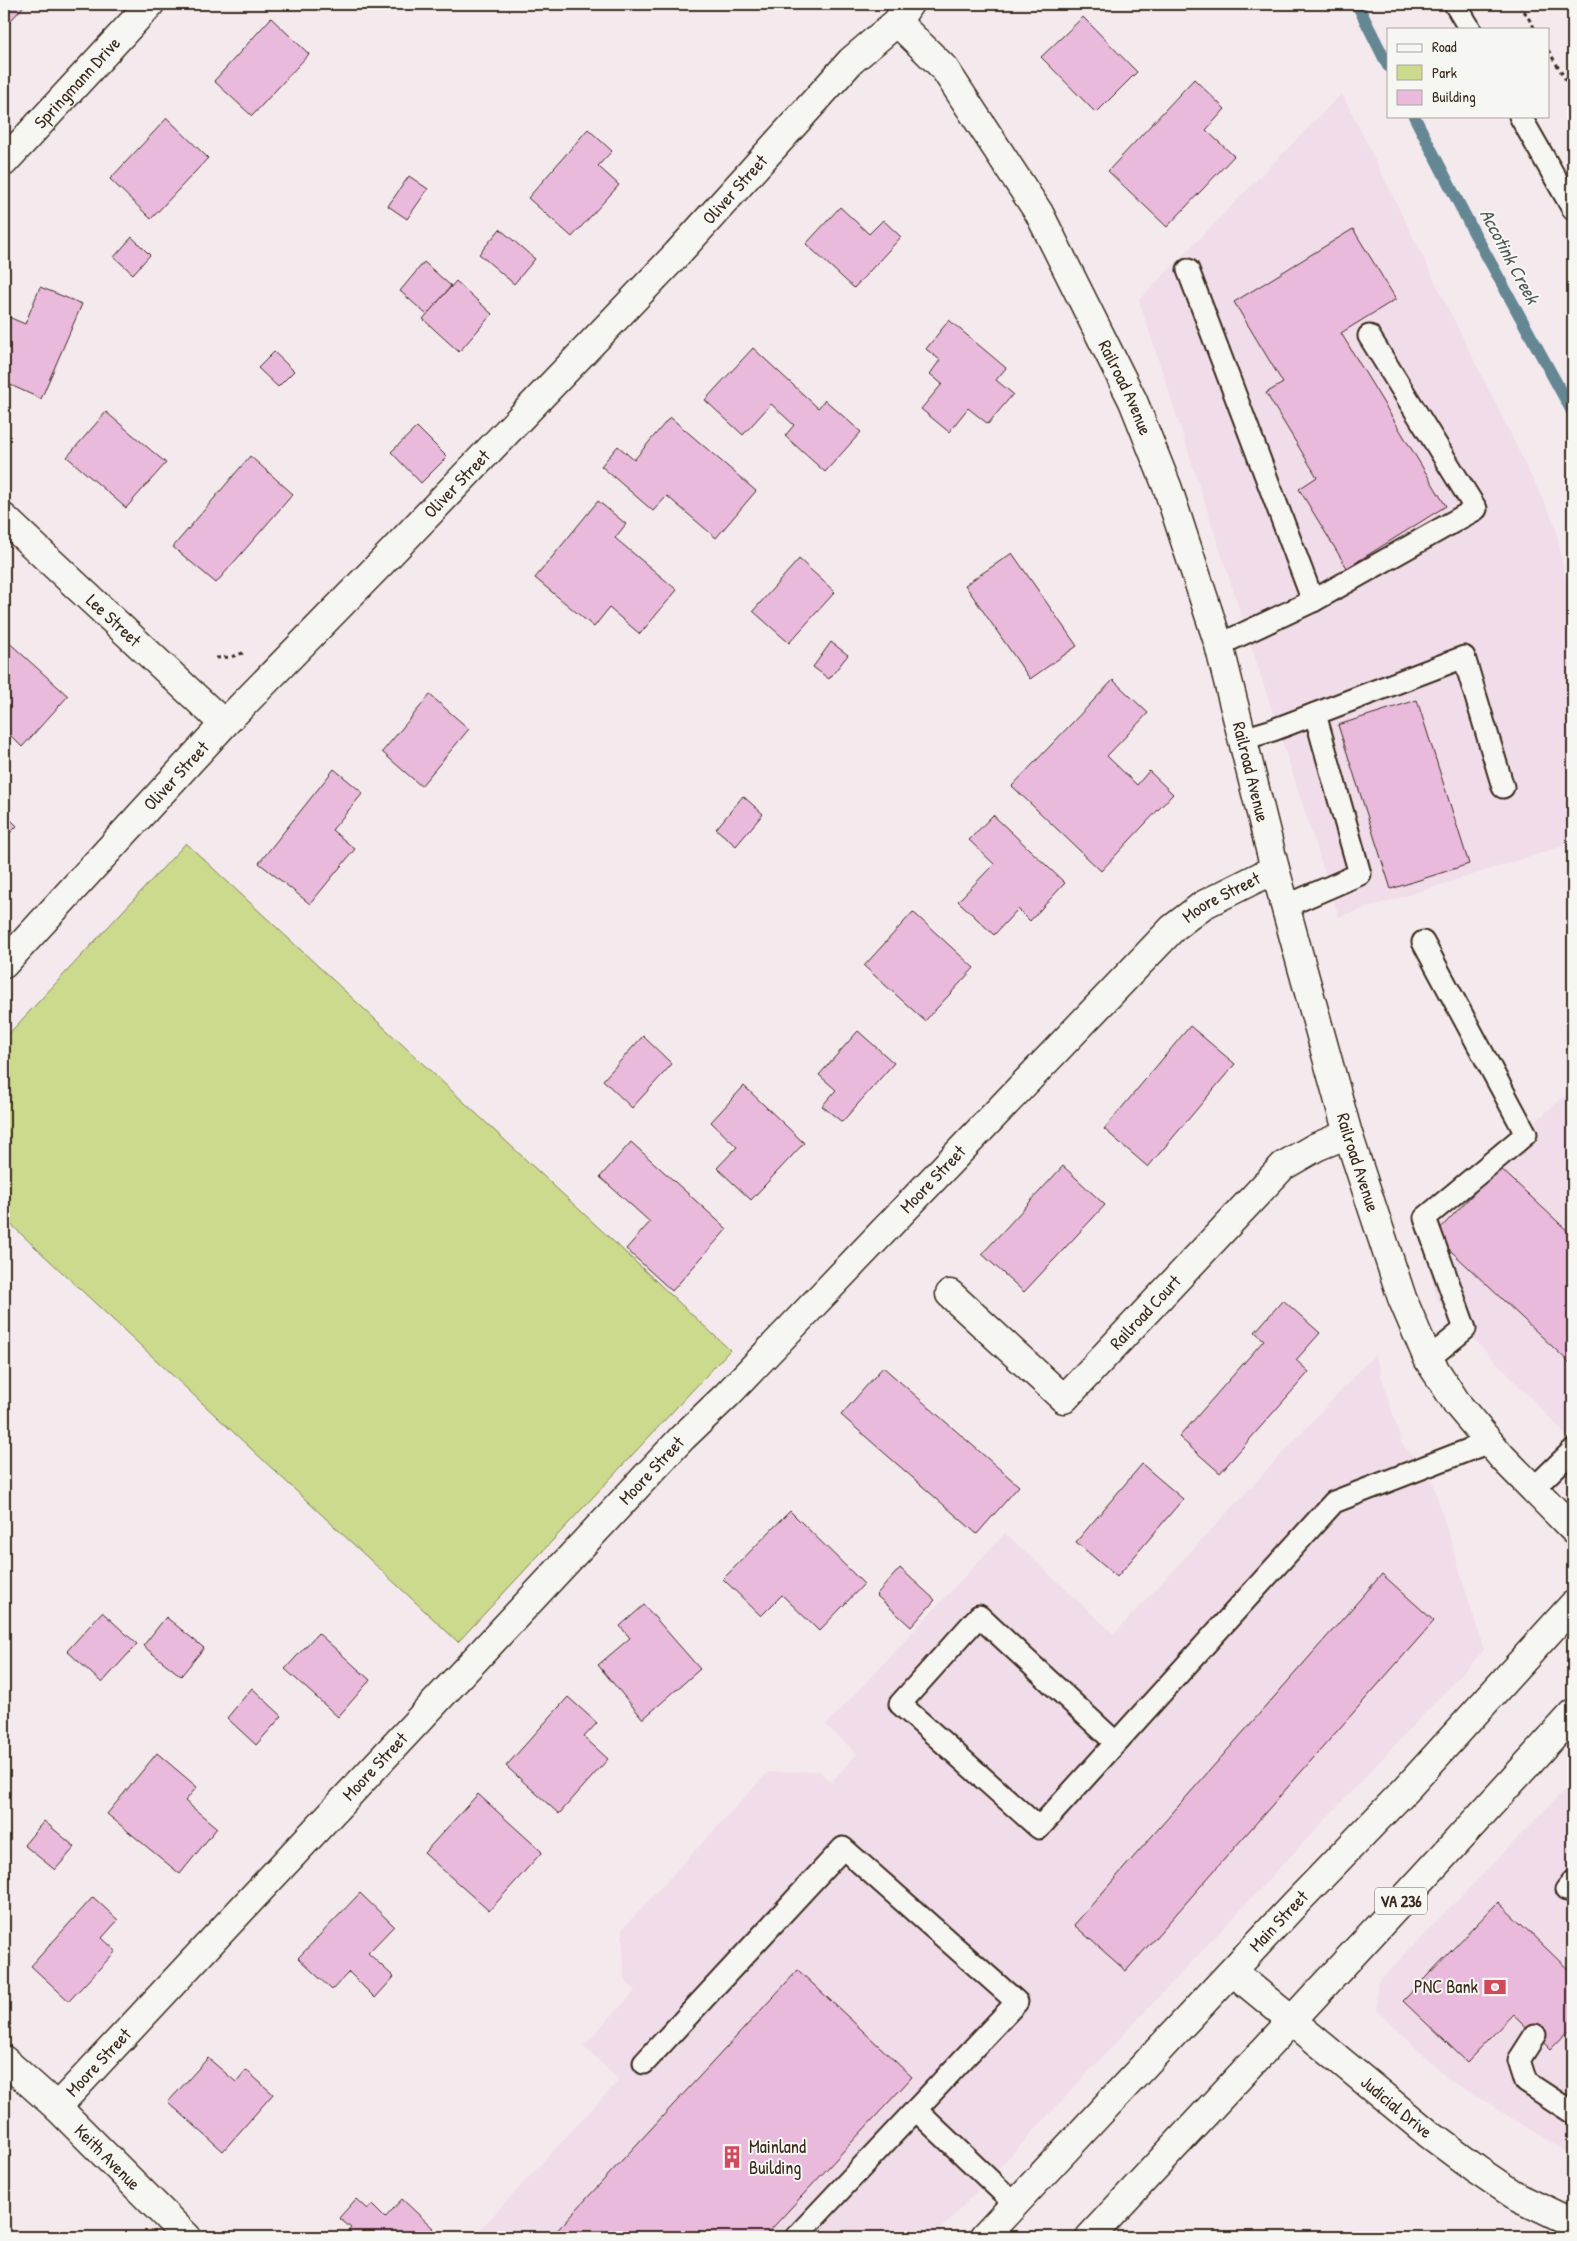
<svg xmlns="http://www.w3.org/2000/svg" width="1577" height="2241" viewBox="0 0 1577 2241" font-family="'Patrick Hand',sans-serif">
	<rect width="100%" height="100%" fill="#f4eaee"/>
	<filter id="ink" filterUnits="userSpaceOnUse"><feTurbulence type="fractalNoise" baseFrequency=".02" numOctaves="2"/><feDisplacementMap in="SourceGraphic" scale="10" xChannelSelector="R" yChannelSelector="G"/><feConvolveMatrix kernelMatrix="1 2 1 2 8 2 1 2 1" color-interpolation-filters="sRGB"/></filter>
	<g filter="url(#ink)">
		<g fill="#f1dce9">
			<polygon points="1342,93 1555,524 1573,618 1573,843 1339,917 1139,300"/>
			<polygon points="1573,1088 1573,1442 1438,1302 1417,1226"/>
			<polygon points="1375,1354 1402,1444 1430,1473 1484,1650 934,2237 473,2237 619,2080 583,2046 635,1991 624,1980 622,1929 768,1772 819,1771 831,1782 857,1754 826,1725 1005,1533 1114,1634"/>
			<polygon points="1573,1781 1573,2156 1448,2079 1377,2010 1377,1983"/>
		</g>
		<polygon fill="#cbda8d" stroke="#838256" points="186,843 730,1350 458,1642 4,1218 4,1039"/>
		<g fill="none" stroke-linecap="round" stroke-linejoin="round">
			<g stroke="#658794" stroke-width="12">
				<polyline points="1357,4 1388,66"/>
				<polyline points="1414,116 1471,227 1573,413"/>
			</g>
		</g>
		<g fill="#eabadc" stroke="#3b2a1e">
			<polygon points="4,4 19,4 23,7 4,28"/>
			<polygon points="1083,17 1137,72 1096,113 1041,57"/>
			<polygon points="271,18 309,54 252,116 214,81"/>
			<polygon points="1194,79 1225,109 1206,130 1234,156 1167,227 1108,171"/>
			<polygon points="167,118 208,158 151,219 110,179"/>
			<polygon points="588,129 612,151 598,166 619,185 572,237 528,198"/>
			<polygon points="409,176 428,189 407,219 388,206"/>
			<polygon points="840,207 869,234 883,220 901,237 854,288 806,244"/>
			<polygon points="500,229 535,259 514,284 479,254"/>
			<polygon points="1353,229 1396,299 1341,333 1446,506 1347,568 1299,489 1317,477 1266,393 1283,383 1234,302"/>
			<polygon points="132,237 150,255 133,274 114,257"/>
			<polygon points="424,262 451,286 427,315 400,291"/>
			<polygon points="456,281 492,314 459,352 423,319"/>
			<polygon points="40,287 82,304 41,399 4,382 4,315 25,324"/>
			<polygon points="949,320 1006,368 996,380 1013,394 988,424 968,408 949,432 921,409 942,384 930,374 940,360 926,349"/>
			<polygon points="753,348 818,408 825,400 861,432 825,472 785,436 794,425 771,404 743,435 705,400"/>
			<polygon points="274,352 294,371 278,387 258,368"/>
			<polygon points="106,412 166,463 126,508 67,457"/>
			<polygon points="670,417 756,491 716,538 667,496 653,511 601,466 618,446 634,460"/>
			<polygon points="417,427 447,457 421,483 391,452"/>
			<polygon points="250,456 293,494 216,583 173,547"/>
			<polygon points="598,501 626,524 615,538 677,590 640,634 609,608 594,627 535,578"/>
			<polygon points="1012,553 1077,646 1030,679 965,585"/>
			<polygon points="799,559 835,592 789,643 753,611"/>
			<polygon points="4,638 68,696 22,747 4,729"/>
			<polygon points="831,642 848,655 829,679 813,667"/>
			<polygon points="1113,680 1148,713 1107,756 1137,785 1149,771 1173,794 1101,871 1012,786"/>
			<polygon points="430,695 469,729 421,786 382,752"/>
			<polygon points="1417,700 1469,864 1391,889 1338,725"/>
			<polygon points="334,769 363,793 332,830 355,849 310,904 259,863"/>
			<polygon points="743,796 763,814 736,846 716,829"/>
			<polygon points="4,813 17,826 4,839"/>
			<polygon points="993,815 1065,883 1030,921 1018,909 994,935 958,901 994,864 969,840"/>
			<polygon points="913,912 974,968 925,1021 864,966"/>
			<polygon points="1190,1026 1235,1064 1148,1167 1104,1129"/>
			<polygon points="858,1031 894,1063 842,1122 822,1106 836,1090 819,1075"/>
			<polygon points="643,1036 672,1064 632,1108 603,1080"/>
			<polygon points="744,1086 804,1143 751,1200 717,1168 737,1147 711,1122"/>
			<polygon points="631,1142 727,1229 672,1291 626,1249 650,1222 600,1177"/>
			<polygon points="1063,1166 1105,1205 1024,1292 982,1254"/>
			<polygon points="1499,1167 1573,1236 1573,1366 1434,1235"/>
			<polygon points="1283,1300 1320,1333 1296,1360 1309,1372 1220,1473 1179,1437 1264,1340 1255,1332"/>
			<polygon points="883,1367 1019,1486 977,1534 841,1415"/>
			<polygon points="1142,1464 1183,1499 1117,1577 1076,1542"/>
			<polygon points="790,1511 864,1584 819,1631 782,1595 761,1616 723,1579"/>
			<polygon points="900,1568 935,1600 911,1627 876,1595"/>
			<polygon points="1382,1574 1434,1621 1126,1971 1074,1925"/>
			<polygon points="644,1605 700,1669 643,1719 598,1665 630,1638 620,1626"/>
			<polygon points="102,1612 137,1644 102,1683 67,1651"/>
			<polygon points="166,1617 204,1648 181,1676 143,1646"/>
			<polygon points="318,1633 370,1680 338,1717 285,1669"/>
			<polygon points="252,1688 282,1716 256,1745 227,1718"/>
			<polygon points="568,1697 597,1723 584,1737 608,1759 559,1814 506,1766"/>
			<polygon points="157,1753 197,1787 185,1801 217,1828 180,1874 107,1814"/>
			<polygon points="478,1794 542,1852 489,1911 424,1853"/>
			<polygon points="44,1821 75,1847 55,1870 24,1845"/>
			<polygon points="360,1893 394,1926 368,1953 394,1977 375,1998 349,1972 332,1990 298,1958"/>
			<polygon points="93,1897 118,1920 102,1938 116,1951 69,2001 31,1966"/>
			<polygon points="1498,1902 1573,1974 1573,2026 1550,2050 1513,2014 1467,2062 1403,2001"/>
			<polygon points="798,1970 912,2077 764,2237 551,2237"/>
			<polygon points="208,2058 236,2082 246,2070 273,2094 223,2151 168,2102"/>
			<polygon points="356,2199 367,2209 372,2205 385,2218 402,2199 433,2228 425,2237 342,2237 351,2228 339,2218"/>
		</g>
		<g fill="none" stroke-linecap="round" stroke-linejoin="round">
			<defs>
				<g id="lane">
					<polyline points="1455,4 1470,29"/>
					<polyline points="1520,116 1573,209"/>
					<polyline points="1188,270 1313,601"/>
					<polyline points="1219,645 1313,601 1476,509 1369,336"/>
					<polyline points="1243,739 1273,730 1464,657 1503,787"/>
					<polyline points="1286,906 1360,874 1315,714"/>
					<polyline points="1423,942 1526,1134 1425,1218 1465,1329 1428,1359"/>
					<polyline points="1533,1489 1573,1450"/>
					<polyline points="1116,1743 979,1616 900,1704 1039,1828 1334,1502 1489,1442"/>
					<polyline points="1566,1890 1573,1881"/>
					<polyline points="1535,2035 1519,2060 1526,2082 1573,2113"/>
					<polyline points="644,2063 843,1848 1017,2002 796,2237"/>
					<polyline points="916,2110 1015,2204"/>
				</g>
				<g id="street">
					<path id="s1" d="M897 22 944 68 1039 213 1133 401 1168 489 1219 645 1275 869 1348 1134 1402 1298 1428 1359 1458 1405 1502 1457 1573 1529"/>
					<path id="s2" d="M4 162 150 4"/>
					<path id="s3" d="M4 518 224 724"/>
					<path id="s4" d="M4 964 224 724 391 553 677 254 851 61 897 22 909 4"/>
					<path id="s5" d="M950 1294 1064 1399 1283 1166 1316 1147 1348 1134"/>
					<path id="s6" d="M4 2060 57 2107 187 2237"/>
					<path id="s7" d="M57 2107 682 1438 727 1395 1173 928 1203 905 1275 869"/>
				</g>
				<g id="secondary">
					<path id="s8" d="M1233 1972 1429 2134 1476 2169 1513 2194 1573 2223"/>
				</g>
				<g id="primary">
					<path id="s9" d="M984 2237 1293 1906 1408 1787 1573 1605"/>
					<path d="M1090 2237C1252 2064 1413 1890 1573 1714"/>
				</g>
			</defs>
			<use href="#lane" stroke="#3b2a1e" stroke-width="25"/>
			<use href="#street" stroke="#3b2a1e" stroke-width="31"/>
			<use href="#secondary" stroke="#3b2a1e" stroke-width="31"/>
			<use href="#primary" stroke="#3b2a1e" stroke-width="31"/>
			<g stroke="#3b2a1e" stroke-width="3" stroke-dasharray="4 4" stroke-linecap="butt">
				<polyline points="1520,4 1535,29"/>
				<polyline points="1548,50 1573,92"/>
				<polyline points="216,658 231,657 243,653"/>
			</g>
			<use href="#lane" stroke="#f6f6f2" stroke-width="21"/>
			<use href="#street" stroke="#f6f6f2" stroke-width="28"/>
			<use href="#secondary" stroke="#f6f6f2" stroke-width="28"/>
			<use href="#primary" stroke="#f6f6f2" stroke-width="28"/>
		</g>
	</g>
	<defs>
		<symbol id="bank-bare" viewBox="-9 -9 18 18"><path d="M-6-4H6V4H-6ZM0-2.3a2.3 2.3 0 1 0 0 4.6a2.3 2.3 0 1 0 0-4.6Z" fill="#d1495b" stroke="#f6f6f2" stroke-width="2.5" paint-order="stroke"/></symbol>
		<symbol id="building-bare" viewBox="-9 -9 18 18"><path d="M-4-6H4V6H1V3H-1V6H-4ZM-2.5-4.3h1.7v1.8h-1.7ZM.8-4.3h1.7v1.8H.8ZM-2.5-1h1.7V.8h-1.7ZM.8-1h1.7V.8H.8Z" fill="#d1495b" stroke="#f6f6f2" stroke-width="2.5" paint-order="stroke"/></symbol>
	</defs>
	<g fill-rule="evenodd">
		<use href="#bank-bare" x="1479" y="1971" width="32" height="32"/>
		<use href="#building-bare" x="716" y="2141" width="32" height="32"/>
	</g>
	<g text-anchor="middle" stroke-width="4" stroke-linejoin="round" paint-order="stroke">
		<rect fill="#f6f6f2" stroke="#73675e" stroke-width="1" x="1375" y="1887.5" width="52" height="27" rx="4"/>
		<g font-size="16" font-weight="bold" fill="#3b2a1e">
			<text x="1401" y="1907">VA 236</text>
		</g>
		<g font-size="18" fill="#3b2a1e" stroke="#f6f6f2">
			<text dy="6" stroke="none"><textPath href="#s2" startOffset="108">Springmann Drive</textPath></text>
			<text dy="6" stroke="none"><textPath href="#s4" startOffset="1065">Oliver Street</textPath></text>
			<text dy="6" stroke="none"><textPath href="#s1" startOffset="434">Railroad Avenue</textPath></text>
			<text dy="6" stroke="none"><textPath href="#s4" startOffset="660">Oliver Street</textPath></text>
			<text dy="6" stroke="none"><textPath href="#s3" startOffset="150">Lee Street</textPath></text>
			<text dy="6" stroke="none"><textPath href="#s1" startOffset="839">Railroad Avenue</textPath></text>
			<text dy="6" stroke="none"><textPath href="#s4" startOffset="255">Oliver Street</textPath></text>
			<text dy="6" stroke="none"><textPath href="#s7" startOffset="1681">Moore Street</textPath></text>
			<text dy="6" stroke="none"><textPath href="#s1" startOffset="1244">Railroad Avenue</textPath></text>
			<text dy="6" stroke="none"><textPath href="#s7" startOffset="1276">Moore Street</textPath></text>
			<text dy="6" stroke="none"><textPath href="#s5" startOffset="274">Railroad Court</textPath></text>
			<text dy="6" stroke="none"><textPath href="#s7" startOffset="871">Moore Street</textPath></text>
			<text dy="6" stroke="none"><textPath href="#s7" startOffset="466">Moore Street</textPath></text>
			<text dy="6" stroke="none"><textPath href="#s9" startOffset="432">Main Street</textPath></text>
			<text dy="6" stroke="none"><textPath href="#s7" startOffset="61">Moore Street</textPath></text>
			<text dy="6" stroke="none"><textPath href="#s8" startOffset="212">Judicial Drive</textPath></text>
			<text dy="6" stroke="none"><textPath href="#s6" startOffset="142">Keith Avenue</textPath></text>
		</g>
		<g font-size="18" fill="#3b2a1e" stroke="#f6f6f2" text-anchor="end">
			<text x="1478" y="1993">PNC Bank</text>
			<text x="749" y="2153" text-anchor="start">Mainland<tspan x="749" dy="21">Building</tspan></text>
		</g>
		<g font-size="19" font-style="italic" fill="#505859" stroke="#f6f6f2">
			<text transform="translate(1510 256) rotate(62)" y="7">Accotink Creek</text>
		</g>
	</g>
	<rect width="1577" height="2241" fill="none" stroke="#f6f6f2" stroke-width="20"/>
	<rect x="10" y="10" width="1557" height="2221" fill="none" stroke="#3b2a1e" stroke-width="2" filter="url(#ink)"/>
	<rect x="1387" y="28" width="162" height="90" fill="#f6f6f2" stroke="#aba49d"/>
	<rect x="1397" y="44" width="25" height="8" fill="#f6f6f2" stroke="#aba49d"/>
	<text x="1432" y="52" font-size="15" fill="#3b2a1e">Road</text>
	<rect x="1397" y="65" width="25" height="15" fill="#cbda8d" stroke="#aba49d"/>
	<text x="1432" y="78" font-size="15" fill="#3b2a1e">Park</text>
	<rect x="1397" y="90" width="25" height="15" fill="#eabadc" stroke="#aba49d"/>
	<text x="1432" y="102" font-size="15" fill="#3b2a1e">Building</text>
</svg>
